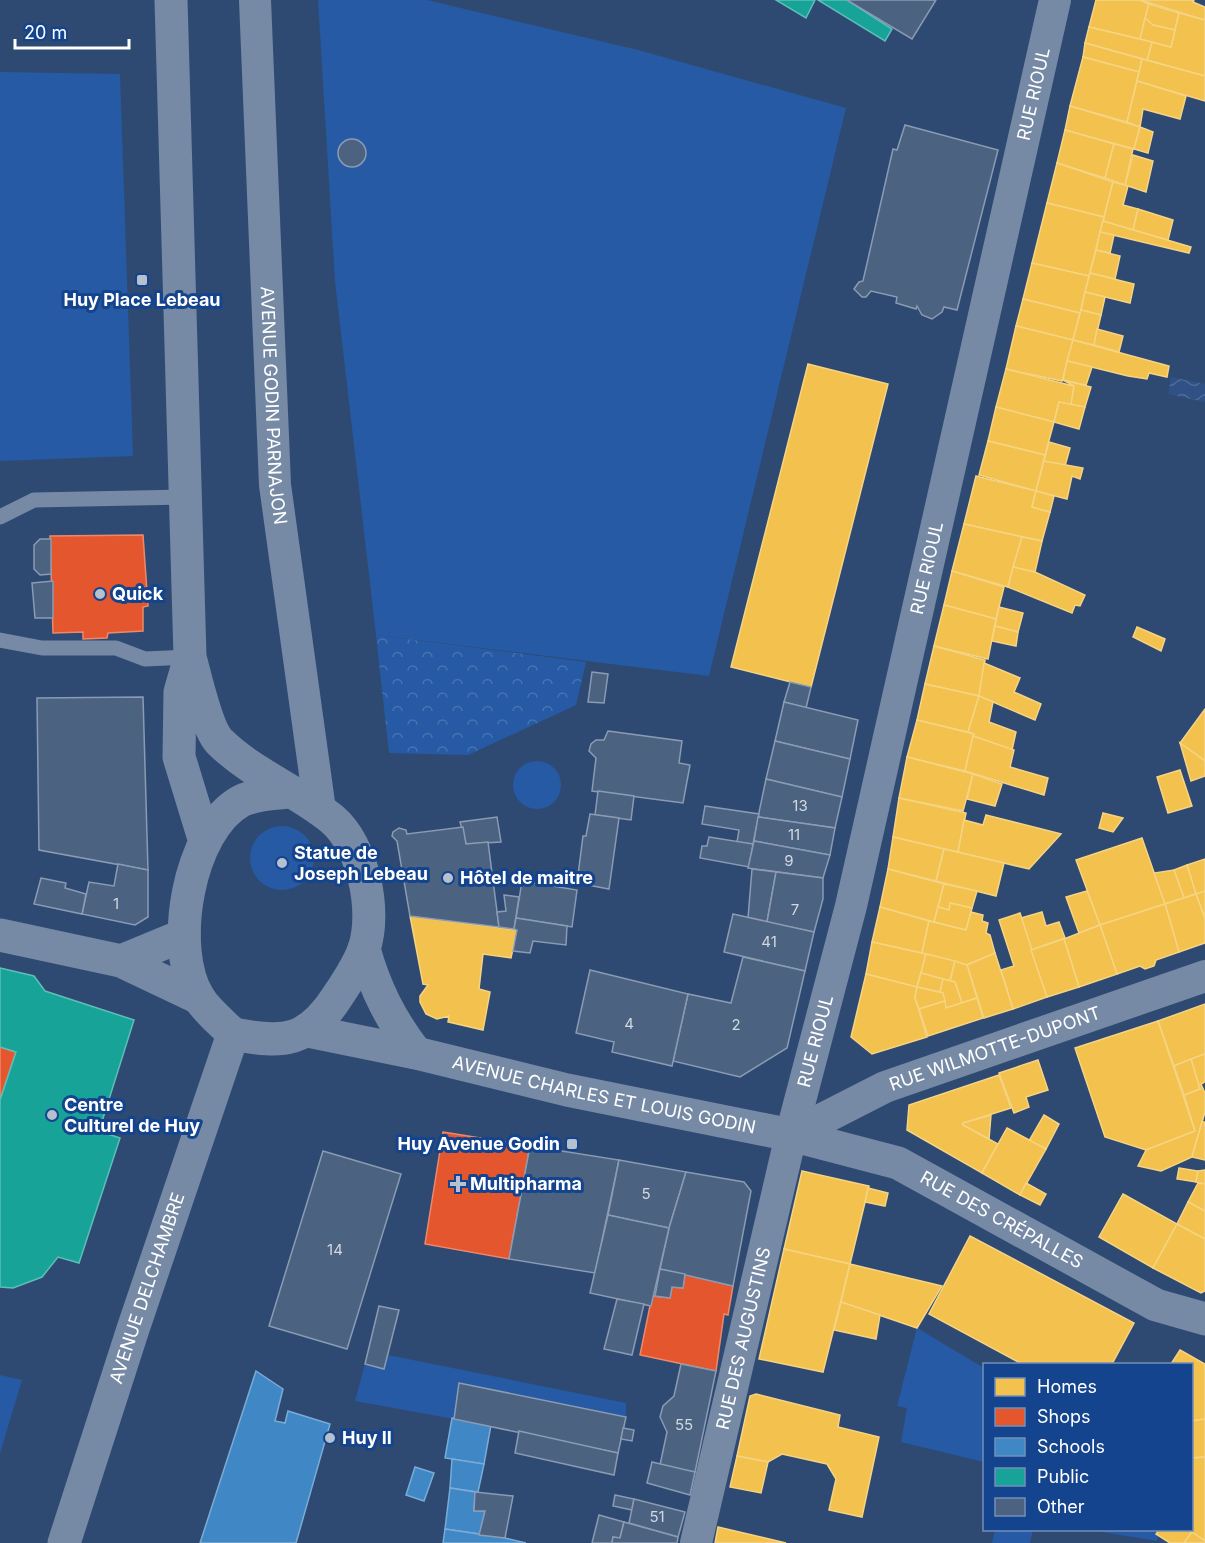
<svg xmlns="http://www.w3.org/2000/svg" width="1205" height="1543" viewBox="0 0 1205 1543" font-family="Inter,sans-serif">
	<defs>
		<pattern id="forest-crowns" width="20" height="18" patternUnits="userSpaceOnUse" patternTransform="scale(1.5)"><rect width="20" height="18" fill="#265aa4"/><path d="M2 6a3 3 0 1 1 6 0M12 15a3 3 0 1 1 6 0" fill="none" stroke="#4773b2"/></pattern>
		<pattern id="water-waves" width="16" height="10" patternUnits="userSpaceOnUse" patternTransform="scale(1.5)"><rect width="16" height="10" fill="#2f5186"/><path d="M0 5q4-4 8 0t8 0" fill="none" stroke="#4e6b98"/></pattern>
	</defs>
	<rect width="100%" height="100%" fill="#2f4a72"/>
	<g fill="#265aa4">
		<polygon points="318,0 427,0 638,50 846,108 709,676 376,635 335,281"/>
		<polygon points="0,72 120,74 133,456 0,461"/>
		<circle cx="537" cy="785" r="24"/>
		<circle cx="282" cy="858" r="32"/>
		<polygon points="917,1328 984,1368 984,1462 901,1442 907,1408 897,1406"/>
		<polygon points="388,1355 626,1403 626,1417 454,1419 355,1401 365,1364 384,1369"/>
		<polygon points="0,1375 22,1380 0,1453"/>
		<polygon points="995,1530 1033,1530 1030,1543 992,1543"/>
		<polygon points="1091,1530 1159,1530 1157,1541"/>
	</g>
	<polygon fill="url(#forest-crowns)" points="376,635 586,662 576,705 468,755 389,753"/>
	<polygon fill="url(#water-waves)" points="1171,377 1205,384 1205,402 1168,394"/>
	<g fill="#f2c14e" stroke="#f6d483" stroke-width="1.5">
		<polygon points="1096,0 1140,0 1149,4 1140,39 1089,27"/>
		<polygon points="1140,0 1194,0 1193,2 1205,7 1205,20"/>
		<polygon points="1149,4 1179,13 1175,30 1153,25 1145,18"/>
		<polygon points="1179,13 1205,20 1205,76 1147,60 1152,42 1171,47"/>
		<polygon points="1145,18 1153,25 1175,30 1171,47 1140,39"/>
		<polygon points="1089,27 1152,42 1147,60 1085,43"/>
		<polygon points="1085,43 1142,59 1139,72 1083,57"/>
		<polygon points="1083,57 1139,72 1127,122 1070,106"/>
		<polygon points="1142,59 1205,76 1205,101 1137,81"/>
		<polygon points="1137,81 1186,96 1180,119 1143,109 1140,127 1127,122"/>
		<polygon points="1070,106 1140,127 1134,149 1065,130"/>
		<polygon points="1140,127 1153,132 1148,153 1134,149"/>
		<polygon points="1065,130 1114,144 1105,178 1057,163"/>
		<polygon points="1114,144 1133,149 1125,185 1105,178"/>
		<polygon points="1133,155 1153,161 1146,192 1125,185"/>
		<polygon points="1057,163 1113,182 1104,217 1047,203"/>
		<polygon points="1113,182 1128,186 1123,205 1138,209 1133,230 1103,221"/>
		<polygon points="1047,203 1104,217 1089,276 1032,263"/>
		<polygon points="1138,209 1173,220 1168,240 1133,230"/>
		<polygon points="1103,221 1191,247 1189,253 1100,232"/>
		<polygon points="1100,232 1114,235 1110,253 1096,250"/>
		<polygon points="1096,250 1120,256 1115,279 1090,273"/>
		<polygon points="1032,263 1089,276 1080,313 1023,299"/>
		<polygon points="1090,273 1134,284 1130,303 1085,292"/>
		<polygon points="1085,292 1105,297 1101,315 1081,310"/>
		<polygon points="1023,299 1080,313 1073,340 1016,326"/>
		<polygon points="1081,310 1101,315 1094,345 1073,340"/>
		<polygon points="1016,326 1073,340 1062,381 1006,369"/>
		<polygon points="1097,329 1123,336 1119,352 1094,345"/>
		<polygon points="1073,340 1169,366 1167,377 1149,373 1147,379 1128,376 1067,361"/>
		<polygon points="1067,361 1092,367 1086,385 1063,380"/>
		<polygon points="808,364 888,384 811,687 731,667"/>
		<polygon points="1006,369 1074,386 1071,405 1059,402 1054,422 996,407"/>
		<polygon points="1063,380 1091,387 1085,407 1071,405 1074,386"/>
		<polygon points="1059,402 1085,407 1079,429 1054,422"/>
		<polygon points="996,407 1054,422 1045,455 988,441"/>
		<polygon points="988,441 1045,455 1036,491 979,475"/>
		<polygon points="1049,442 1070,448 1065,466 1044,461"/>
		<polygon points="1044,461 1083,468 1080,479 1072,476 1067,499 1036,491"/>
		<polygon points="976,476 1036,491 1032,507 1050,512 1042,541 964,524"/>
		<polygon points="1036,491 1054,496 1050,512 1032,507"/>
		<polygon points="964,524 1022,537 1008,587 952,571"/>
		<polygon points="1022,537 1042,541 1035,572 1013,567"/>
		<polygon points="1013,567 1035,572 1085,595 1080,606 1075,605 1072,613 1008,587"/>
		<polygon points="952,571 1004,587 996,619 944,605"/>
		<polygon points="944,605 996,619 988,659 934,646"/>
		<polygon points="999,607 1023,613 1018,632 995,626"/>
		<polygon points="995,626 1018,632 1016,646 992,641"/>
		<polygon points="1137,627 1165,639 1161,651 1133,637"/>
		<polygon points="934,646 985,660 979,696 925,684"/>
		<polygon points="984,663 1020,678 1014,692 1041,704 1035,720 979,696"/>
		<polygon points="925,684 979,696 968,732 917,720"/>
		<polygon points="979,696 993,702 989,722 1016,732 1012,750 973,736 974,734 968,732"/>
		<polygon points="1205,709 1205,761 1180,743"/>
		<polygon points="917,720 974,734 965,771 907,757"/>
		<polygon points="973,736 1014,750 1010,767 1048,778 1044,795 965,771"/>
		<polygon points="1180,743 1205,761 1205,776 1191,781"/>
		<polygon points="907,757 973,774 963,811 899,798"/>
		<polygon points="1180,770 1192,806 1168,813 1157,777"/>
		<polygon points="973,774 1002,784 995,806 967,799"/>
		<polygon points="899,798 966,813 958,852 893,837"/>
		<polygon points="1103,813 1123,818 1113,832 1099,828"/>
		<polygon points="986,815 1061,834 1029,869 958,852 964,820 983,825"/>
		<polygon points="893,837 944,849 936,881 888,869"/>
		<polygon points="1142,838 1165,904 1100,925 1076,860"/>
		<polygon points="944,849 1004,863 996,896 936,881"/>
		<polygon points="1205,859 1205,891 1196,894 1187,865"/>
		<polygon points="1187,865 1196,894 1184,898 1174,870"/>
		<polygon points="888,869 944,884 934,922 880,907"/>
		<polygon points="1174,870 1184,898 1165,904 1154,873"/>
		<polygon points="944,884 977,891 972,908 950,903 949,910 938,907"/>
		<polygon points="1087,891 1100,925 1079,933 1066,897"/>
		<polygon points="1205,891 1205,919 1196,894"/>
		<polygon points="1196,894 1205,919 1205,943 1179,952 1165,904"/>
		<polygon points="950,903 972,908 966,930 934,922 938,907 949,910"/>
		<polygon points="1165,904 1179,952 1156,960 1154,966 1145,969 1140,966 1117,974 1100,925"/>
		<polygon points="880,907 929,921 922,953 872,942"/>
		<polygon points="971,912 983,915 982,921 988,923 986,933 990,935 995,953 967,965 922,953 929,921 966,930"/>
		<polygon points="1042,912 1046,926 1059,922 1065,938 1031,950 1021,918"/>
		<polygon points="1020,913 1047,997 1013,1009 1001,970 1014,966 999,920"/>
		<polygon points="410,916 517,930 511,958 483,954 479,989 490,992 483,1030 448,1022 449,1016 437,1019 426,1014 420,1002 420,996 428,985 423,984"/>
		<polygon points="1100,925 1117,974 1079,987 1064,939"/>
		<polygon points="1064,939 1079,987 1047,997 1031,950"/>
		<polygon points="872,942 926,954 917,987 866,974"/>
		<polygon points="995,953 1013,1009 984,1018 967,965"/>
		<polygon points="926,954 955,961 950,981 921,973"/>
		<polygon points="955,961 967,965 977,998 962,1003 955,982 950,981"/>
		<polygon points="921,973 943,979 940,992 917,987"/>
		<polygon points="866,974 917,987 915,998 927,1037 872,1054 851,1037"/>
		<polygon points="943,979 955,982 962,1003 946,1008 940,992"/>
		<polygon points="917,987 943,993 945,1001 919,1009 915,998"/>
		<polygon points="977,998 983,1018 928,1036 919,1009 945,1001 946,1008"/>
		<polygon points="1205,1004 1205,1054 1174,1066 1158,1021"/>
		<polygon points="1158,1021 1195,1131 1146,1150 1105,1137 1075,1048"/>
		<polygon points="1205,1054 1205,1082 1201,1084 1205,1093 1205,1112 1192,1157 1161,1171 1138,1166 1146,1150 1195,1131 1184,1095 1200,1089 1191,1059"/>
		<polygon points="1191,1059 1200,1089 1184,1095 1174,1066"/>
		<polygon points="1038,1060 1048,1090 1026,1097 1029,1107 1014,1113 999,1073"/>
		<polygon points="999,1075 1011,1108 963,1123 963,1125 998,1144 982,1173 907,1130 909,1105"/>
		<polygon points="991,1115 989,1139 963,1125 963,1123"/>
		<polygon points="1044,1115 1059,1124 1046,1149 1029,1141"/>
		<polygon points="1202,1122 1205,1122 1205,1160 1192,1157"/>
		<polygon points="1007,1128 1046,1149 1020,1195 982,1173"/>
		<polygon points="1179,1168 1198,1171 1196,1182 1177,1179"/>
		<polygon points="802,1171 869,1186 850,1264 784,1249"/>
		<polygon points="1198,1171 1205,1170 1205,1184 1196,1182"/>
		<polygon points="1026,1183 1046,1194 1040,1205 1020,1195"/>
		<polygon points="1198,1183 1205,1184 1205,1211 1188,1202"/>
		<polygon points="868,1188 888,1193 885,1206 865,1202"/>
		<polygon points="1123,1194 1177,1224 1153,1268 1099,1237"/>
		<polygon points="1188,1202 1205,1211 1205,1239 1177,1224"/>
		<polygon points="1177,1224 1205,1239 1205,1291 1201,1293 1153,1268"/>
		<polygon points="970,1236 1134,1323 1112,1364 1022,1364 929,1314"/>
		<polygon points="784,1249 850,1264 823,1372 759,1359"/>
		<polygon points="850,1264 942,1286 917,1328 841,1302"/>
		<polygon points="841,1302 880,1315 876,1339 834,1330"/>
		<polygon points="1180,1350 1205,1364 1205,1419 1192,1421 1192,1364 1171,1364"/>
		<polygon points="756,1394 840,1415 838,1427 879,1437 862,1517 829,1510 836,1479 827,1464 782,1454 768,1462 737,1456 750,1396"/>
		<polygon points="1205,1419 1205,1457 1192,1458 1192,1421"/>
		<polygon points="737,1456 768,1462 761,1493 730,1487"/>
		<polygon points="1205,1457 1205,1541 1188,1530 1192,1530 1192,1458"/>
		<polygon points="718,1527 786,1543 715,1543"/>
		<polygon points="1159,1530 1188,1530 1192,1532 1184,1543 1170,1543 1156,1534"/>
		<polygon points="1192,1532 1205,1541 1205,1543 1184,1543"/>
	</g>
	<g fill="#e4572e" stroke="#ec896d" stroke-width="1.5">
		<polygon points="143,535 148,606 143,607 143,631 108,633 107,638 83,639 83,632 53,633 50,536"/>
		<polygon points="0,1047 16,1052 0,1100"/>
		<polygon points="443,1132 530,1146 509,1259 425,1244"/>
		<polygon points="685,1274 733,1286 728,1315 724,1314 716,1371 640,1355 652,1296 670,1298 672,1287 683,1288"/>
	</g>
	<g fill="#3f88c5" stroke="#79acd6" stroke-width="1.5">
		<polygon points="256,1371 283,1389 275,1421 285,1423 288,1411 330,1424 296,1543 200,1543"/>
		<polygon points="452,1418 491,1425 484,1464 445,1458"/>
		<polygon points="452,1459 484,1464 478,1492 450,1488"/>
		<polygon points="415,1467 434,1473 424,1501 406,1495"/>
		<polygon points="450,1488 475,1492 474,1511 485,1511 480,1534 445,1529"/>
		<polygon points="445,1529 505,1538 526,1543 443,1543"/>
	</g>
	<g fill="#17a398" stroke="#5dbfb7" stroke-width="1.5">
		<polygon points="776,0 815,0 806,18"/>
		<polygon points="818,0 847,0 892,29 885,41"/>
		<polygon points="0,968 34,976 45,991 134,1020 99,1131 120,1138 79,1263 58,1257 42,1277 13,1288 0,1287 0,1100 16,1052 0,1047"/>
	</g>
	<g fill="#4c6281" stroke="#8b9bb3" stroke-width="1.5">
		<polygon points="847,0 936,0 912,39"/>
		<polygon points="905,125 998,150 957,310 944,307 942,312 932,319 922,315 917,306 916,309 896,303 897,297 871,291 866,297 862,297 854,289 859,282 863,281 893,149 897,150"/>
		<circle cx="352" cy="153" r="14"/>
		<polygon points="40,539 51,539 51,574 40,575 34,569 34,545"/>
		<polygon points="53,581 53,618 35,618 32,583"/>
		<polygon points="592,672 608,674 604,703 588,702"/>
		<polygon points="790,682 811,687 806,708 784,702"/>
		<polygon points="143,697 148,870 39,850 37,698"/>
		<polygon points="784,702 858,720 850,759 775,741"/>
		<polygon points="608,731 682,741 679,763 690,765 683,803 592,791 596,758 589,751 591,744 596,740 604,740"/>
		<polygon points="775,741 850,759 842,797 766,779"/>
		<polygon points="766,779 842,797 835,828 758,817"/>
		<polygon points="598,791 634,796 631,820 595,815"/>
		<polygon points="705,806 759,814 753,844 737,842 739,830 702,824"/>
		<polygon points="590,814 619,818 609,889 577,883 583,836 586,836"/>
		<polygon points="497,817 501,842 466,844 460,822"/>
		<polygon points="758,817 835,828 830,855 754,841"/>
		<polygon points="463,827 466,844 488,842 499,927 410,916 397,841 392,836 393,832 399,828 406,830 407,834"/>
		<polygon points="709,837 753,844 749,867 700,858 702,846 707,846"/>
		<polygon points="754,841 830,855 823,878 748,868"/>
		<polygon points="118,864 148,870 148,917 135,925 82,914 89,882 114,886"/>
		<polygon points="752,869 776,872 767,922 748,918"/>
		<polygon points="776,872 823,878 823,899 814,932 767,922"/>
		<polygon points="41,878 66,883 65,888 86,894 82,914 34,904"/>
		<polygon points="522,881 577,890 572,927 516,918"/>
		<polygon points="504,895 519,897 514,929 499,927 497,912 506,911"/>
		<polygon points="733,914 814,932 805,971 724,952"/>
		<polygon points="516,918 567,926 566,945 533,941 530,953 513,951 517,930 514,929"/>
		<polygon points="743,957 805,971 787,1048 740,1077 673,1061 688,994 731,1003"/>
		<polygon points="590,970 688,994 672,1066 612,1052 614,1042 576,1033"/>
		<polygon points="530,1146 619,1160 595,1273 509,1259"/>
		<polygon points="323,1151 401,1174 347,1349 269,1326"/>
		<polygon points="619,1160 686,1172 669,1228 608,1215"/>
		<polygon points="686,1172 744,1182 751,1191 733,1286 660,1269 669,1228"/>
		<polygon points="608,1215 669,1228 651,1306 590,1293"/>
		<polygon points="660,1269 685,1274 683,1288 672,1287 670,1298 655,1296"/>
		<polygon points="617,1299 644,1304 632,1355 604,1349"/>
		<polygon points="379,1306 399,1310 384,1369 365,1364"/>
		<polygon points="681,1364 716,1371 695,1472 660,1465 667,1432 660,1417 663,1406 674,1396"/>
		<polygon points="459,1383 626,1417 618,1453 454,1419"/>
		<polygon points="623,1428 634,1430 632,1441 621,1439"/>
		<polygon points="519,1431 618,1453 614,1475 515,1453"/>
		<polygon points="652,1462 695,1472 690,1495 647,1483"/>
		<polygon points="475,1492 513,1496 505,1538 479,1535 485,1511 474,1511"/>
		<polygon points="615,1495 634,1499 632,1510 613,1506"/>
		<polygon points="634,1499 685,1512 678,1537 629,1523"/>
		<polygon points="599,1515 624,1522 620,1538 613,1537 612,1543 592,1543"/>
		<polygon points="624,1522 678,1537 677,1543 612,1543 613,1537 620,1538"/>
	</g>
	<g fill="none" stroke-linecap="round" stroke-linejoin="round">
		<g stroke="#768aa5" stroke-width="15">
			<polyline points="0,517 34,500 186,497"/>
			<polyline points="0,640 42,648 116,648 145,659 190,657"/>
		</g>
		<g stroke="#768aa5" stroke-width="32">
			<path id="s1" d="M255 0 275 485 320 810"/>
			<path id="s2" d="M791 1135 885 1087 1205 976"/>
			<path id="s3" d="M696 1543 791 1135 851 906 1055 0"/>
		</g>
		<g stroke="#768aa5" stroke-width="33">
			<path d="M171 0 190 657C195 675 207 730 220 742 251 773 298 791 332 819 363 845 377 911 364 949 358 966 347 982 337 997 308 1042 284 1044 233 1034"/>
			<polyline points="188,664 180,692 179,757 205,842"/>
			<polyline points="0,935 121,961 199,998"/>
			<path d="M364 949C375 989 391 1020 416 1053"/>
			<polyline points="121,961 184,935"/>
			<path id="s4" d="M308 1031 416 1053 567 1090 791 1135 898 1163 1156 1305 1205 1319"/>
			<path d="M233 1034C222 1023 207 1011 199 998 168 949 188 830 241 801 255 794 274 794 290 792"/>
			<path id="s5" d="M64 1543 133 1329 233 1034"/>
		</g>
	</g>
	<g fill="#b6c0ce" stroke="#14448d" stroke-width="2">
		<rect x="136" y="274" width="12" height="12" rx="3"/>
		<circle cx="100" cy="594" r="6"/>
		<circle cx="282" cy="863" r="6"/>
		<circle cx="448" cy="878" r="6"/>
		<circle cx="52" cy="1115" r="6"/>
		<rect x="566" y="1138" width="12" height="12" rx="3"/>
		<path d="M455 1175h6v6h6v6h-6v6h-6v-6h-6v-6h6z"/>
		<circle cx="330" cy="1438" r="6"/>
	</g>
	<g text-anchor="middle" stroke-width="6" stroke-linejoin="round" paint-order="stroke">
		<g font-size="15" fill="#d2d8e0">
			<text x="800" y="811">13</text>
			<text x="794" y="840">11</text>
			<text x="789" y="866">9</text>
			<text x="116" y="909">1</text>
			<text x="795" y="915">7</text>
			<text x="769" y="947">41</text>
			<text x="629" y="1029">4</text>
			<text x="736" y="1030">2</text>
			<text x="646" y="1199">5</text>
			<text x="335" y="1255">14</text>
			<text x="684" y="1430">55</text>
			<text x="657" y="1522">51</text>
		</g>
		<g font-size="18" fill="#fff" stroke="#14448d">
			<text dy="6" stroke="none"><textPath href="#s3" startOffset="1488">RUE RIOUL</textPath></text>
			<text dy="6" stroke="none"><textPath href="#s1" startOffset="406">AVENUE GODIN PARNAJON</textPath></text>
			<text dy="6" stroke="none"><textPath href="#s3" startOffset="1002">RUE RIOUL</textPath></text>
			<text dy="6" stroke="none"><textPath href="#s3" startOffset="516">RUE RIOUL</textPath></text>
			<text dy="6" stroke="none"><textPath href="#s2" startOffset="222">RUE WILMOTTE-DUPONT</textPath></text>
			<text dy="6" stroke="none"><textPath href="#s4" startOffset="303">AVENUE CHARLES ET LOUIS GODIN</textPath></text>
			<text dy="6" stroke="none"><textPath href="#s4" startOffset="723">RUE DES CRÉPALLES</textPath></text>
			<text dy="6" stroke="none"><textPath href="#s5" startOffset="268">AVENUE DELCHAMBRE</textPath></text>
			<text dy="6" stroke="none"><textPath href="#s3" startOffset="210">RUE DES AUGUSTINS</textPath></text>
		</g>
		<g font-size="18" font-weight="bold" fill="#fff" stroke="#14448d" text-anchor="start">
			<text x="142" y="306" text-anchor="middle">Huy Place Lebeau</text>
			<text x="112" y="600">Quick</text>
			<text x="294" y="859">Statue de<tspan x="294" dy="21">Joseph Lebeau</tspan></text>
			<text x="460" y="884">Hôtel de maitre</text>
			<text x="64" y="1111">Centre<tspan x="64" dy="21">Culturel de Huy</tspan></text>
			<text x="560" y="1150" text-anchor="end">Huy Avenue Godin</text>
			<text x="470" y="1190">Multipharma</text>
			<text x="342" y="1444">Huy II</text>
		</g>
	</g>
	<rect x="983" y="1363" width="210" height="168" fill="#14448d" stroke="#728fbb" stroke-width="1.5"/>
	<rect x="995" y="1378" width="30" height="18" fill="#f2c14e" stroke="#728fbb" stroke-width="1.5"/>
	<text x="1037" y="1393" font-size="18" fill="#ffffff">Homes</text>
	<rect x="995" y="1408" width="30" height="18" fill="#e4572e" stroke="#728fbb" stroke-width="1.5"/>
	<text x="1037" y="1423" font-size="18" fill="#ffffff">Shops</text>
	<rect x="995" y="1438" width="30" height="18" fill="#3f88c5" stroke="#728fbb" stroke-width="1.5"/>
	<text x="1037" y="1453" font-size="18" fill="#ffffff">Schools</text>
	<rect x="995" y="1468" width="30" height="18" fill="#17a398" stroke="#728fbb" stroke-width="1.5"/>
	<text x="1037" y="1483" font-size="18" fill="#ffffff">Public</text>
	<rect x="995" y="1498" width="30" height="18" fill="#4c6281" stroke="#728fbb" stroke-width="1.5"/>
	<text x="1037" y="1513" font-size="18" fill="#ffffff">Other</text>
	<path d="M15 39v9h114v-9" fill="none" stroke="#ffffff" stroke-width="3"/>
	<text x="24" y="39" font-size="18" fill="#ffffff" stroke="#14448d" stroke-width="4.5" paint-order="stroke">20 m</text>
</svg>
